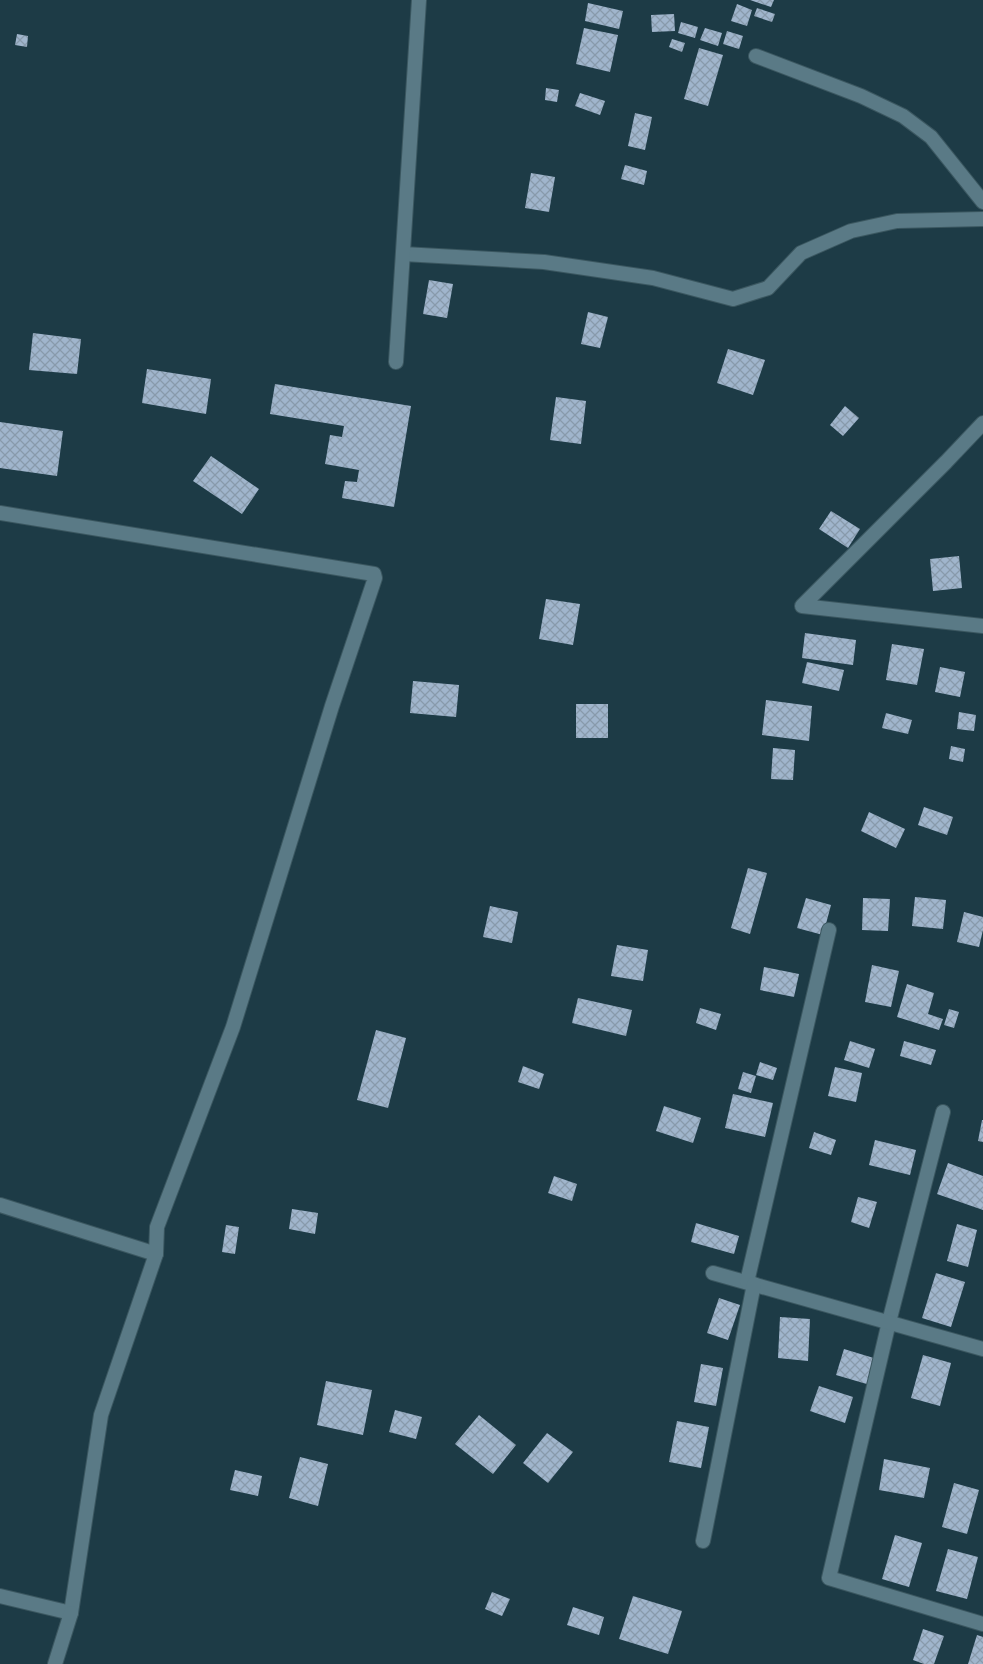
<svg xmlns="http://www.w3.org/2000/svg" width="983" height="1664" viewBox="0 0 983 1664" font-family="'IBM Plex Sans',sans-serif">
	<defs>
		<pattern id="building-cross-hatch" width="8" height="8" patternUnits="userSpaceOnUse" patternTransform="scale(1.25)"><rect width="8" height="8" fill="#a0b5cc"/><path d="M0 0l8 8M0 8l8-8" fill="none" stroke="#889aab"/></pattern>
	</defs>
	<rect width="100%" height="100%" fill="#1d3b46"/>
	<g fill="url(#building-cross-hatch)">
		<polygon points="750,0 774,0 771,7"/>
		<polygon points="588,3 623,11 619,29 585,21"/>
		<polygon points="737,4 752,10 747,26 731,21"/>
		<polygon points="757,8 775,14 772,22 754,16"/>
		<polygon points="674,14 675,31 652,32 651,15"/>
		<polygon points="681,22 698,27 695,38 678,33"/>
		<polygon points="584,28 618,35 610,72 576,64"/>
		<polygon points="705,28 722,33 718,46 700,40"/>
		<polygon points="727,31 743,36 739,49 723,44"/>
		<polygon points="17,34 28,36 27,47 15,45"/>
		<polygon points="672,39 685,43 682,52 669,47"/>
		<polygon points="699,48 723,55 708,106 684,99"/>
		<polygon points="546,88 559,90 557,102 545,100"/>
		<polygon points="580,93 605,101 600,115 575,106"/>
		<polygon points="635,113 652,117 645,150 628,146"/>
		<polygon points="625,165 647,171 644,185 621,179"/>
		<polygon points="531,173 555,177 549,212 525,208"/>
		<polygon points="429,280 453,284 447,318 423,314"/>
		<polygon points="588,312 608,317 600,348 581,344"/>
		<polygon points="33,333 81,339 77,374 29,370"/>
		<polygon points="728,349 765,360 753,395 717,383"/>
		<polygon points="147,369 211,379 206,414 142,403"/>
		<polygon points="275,384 411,406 394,507 342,498 345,481 357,482 359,470 325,464 330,435 342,437 344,426 270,414"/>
		<polygon points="556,397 586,401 581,444 550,440"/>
		<polygon points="845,406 859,418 843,436 830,425"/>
		<polygon points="0,422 63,431 57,476 0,468"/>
		<polygon points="211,456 259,489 242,514 193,481"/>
		<polygon points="831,511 860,529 848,548 819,529"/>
		<polygon points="959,556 962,588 933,591 930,559"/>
		<polygon points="546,599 580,604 573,645 539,639"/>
		<polygon points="805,633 856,640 853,665 802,658"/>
		<polygon points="892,644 924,649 917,685 886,680"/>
		<polygon points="807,662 844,670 839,691 802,683"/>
		<polygon points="940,667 965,672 960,697 935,692"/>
		<polygon points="413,681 459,685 456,717 410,713"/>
		<polygon points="766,700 812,706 809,741 762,735"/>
		<rect x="576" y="704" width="32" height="34"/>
		<polygon points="959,712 976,715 974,731 957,729"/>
		<polygon points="886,713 912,720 908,734 882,728"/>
		<polygon points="951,746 965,749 963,762 949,759"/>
		<polygon points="773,748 795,750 793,780 771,779"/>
		<polygon points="924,807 953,817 947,835 918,825"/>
		<polygon points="869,812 905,829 896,848 861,831"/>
		<polygon points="748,868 767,873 750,934 731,928"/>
		<polygon points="915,897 946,900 943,929 912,926"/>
		<polygon points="806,898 831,905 823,935 797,928"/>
		<polygon points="863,898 890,899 888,931 862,930"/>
		<polygon points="490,906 518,912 512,943 483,937"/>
		<polygon points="964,912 983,917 983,930 979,947 957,942"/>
		<polygon points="617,945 648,950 643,981 611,976"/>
		<polygon points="872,965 899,971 891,1007 865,1002"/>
		<polygon points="764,967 799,974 794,997 760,990"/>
		<polygon points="907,984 934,993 928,1014 943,1019 939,1030 897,1017"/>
		<polygon points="578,998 632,1010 626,1036 572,1023"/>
		<polygon points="700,1008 721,1014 716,1030 696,1023"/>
		<polygon points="949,1009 959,1012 954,1028 944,1025"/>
		<polygon points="376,1030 406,1038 388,1108 357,1100"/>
		<polygon points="850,1041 875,1049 869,1068 844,1060"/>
		<polygon points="904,1041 936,1050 931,1065 900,1056"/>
		<polygon points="760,1062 777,1068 773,1080 756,1075"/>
		<polygon points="523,1066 544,1074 539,1089 518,1082"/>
		<polygon points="835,1067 862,1073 856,1102 828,1096"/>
		<polygon points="743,1072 756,1076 751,1093 738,1089"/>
		<polygon points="733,1094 773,1103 765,1137 725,1128"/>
		<polygon points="664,1106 701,1118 693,1143 656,1131"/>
		<polygon points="982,1120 983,1120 983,1142 978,1141"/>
		<polygon points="814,1132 836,1140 831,1155 809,1148"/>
		<polygon points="875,1140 916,1150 910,1175 869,1165"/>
		<polygon points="948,1163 983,1176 983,1210 937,1194"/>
		<polygon points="554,1176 577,1184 572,1201 548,1193"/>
		<polygon points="858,1197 877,1202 869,1228 851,1222"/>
		<polygon points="292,1209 318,1213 315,1234 289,1229"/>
		<polygon points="696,1223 739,1236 734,1254 691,1242"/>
		<polygon points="957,1224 977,1230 968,1267 947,1261"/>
		<polygon points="226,1225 239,1227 235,1254 222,1252"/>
		<polygon points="936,1273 965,1282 951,1327 922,1318"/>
		<polygon points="719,1298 740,1305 728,1340 707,1333"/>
		<polygon points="780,1317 810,1319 808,1361 778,1358"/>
		<polygon points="844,1349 877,1359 870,1385 836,1375"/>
		<polygon points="923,1355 951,1363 940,1406 911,1398"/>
		<polygon points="701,1364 723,1368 716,1406 694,1402"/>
		<polygon points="326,1381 372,1390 363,1435 317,1425"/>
		<polygon points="819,1386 853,1397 845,1423 810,1411"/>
		<polygon points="395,1410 422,1417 416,1439 389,1432"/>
		<polygon points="479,1415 516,1445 493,1474 455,1444"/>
		<polygon points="677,1421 709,1427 701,1468 669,1462"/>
		<polygon points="547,1433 573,1452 548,1483 523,1463"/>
		<polygon points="300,1457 328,1464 318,1506 289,1498"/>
		<polygon points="884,1459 930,1468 924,1498 879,1490"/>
		<polygon points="235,1470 262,1476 258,1496 230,1490"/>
		<polygon points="954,1483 979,1490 967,1534 942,1527"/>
		<polygon points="895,1535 922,1543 909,1587 882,1579"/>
		<polygon points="948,1549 978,1557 967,1599 936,1591"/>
		<polygon points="492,1592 510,1599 502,1616 485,1609"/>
		<polygon points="633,1596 682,1611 668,1654 619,1639"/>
		<polygon points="573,1607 604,1617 599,1635 567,1625"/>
		<polygon points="923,1629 944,1636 934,1664 924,1664 913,1660"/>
		<polygon points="977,1635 983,1637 983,1664 968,1664"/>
	</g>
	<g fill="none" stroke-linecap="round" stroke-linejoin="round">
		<defs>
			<polyline id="service" points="0,1205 156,1254"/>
			<g id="minor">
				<polyline points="756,56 861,96 903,116 931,137 983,202"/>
				<polyline points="403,254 544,262 653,278 733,299 768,288 801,253 851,231 897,221 983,219"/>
				<polyline points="396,362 419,0"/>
				<polyline points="983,423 946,462 802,606 983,626"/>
				<polyline points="0,513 374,574 375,578 332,706 233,1027 157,1227 156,1254 101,1415 71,1613 0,1596"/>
				<polyline points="943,1112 889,1322 829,1578 983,1624"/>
				<polyline points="713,1273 983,1349"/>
				<polyline points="747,1282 829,930"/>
				<polyline points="703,1541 754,1284"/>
				<polyline points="55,1664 71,1613"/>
			</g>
		</defs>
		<use href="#service" stroke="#3b5760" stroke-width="16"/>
		<use href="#minor" stroke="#3b5760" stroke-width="16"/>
		<use href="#service" stroke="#5a7a86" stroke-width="14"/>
		<use href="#minor" stroke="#5a7a86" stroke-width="14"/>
	</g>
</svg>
